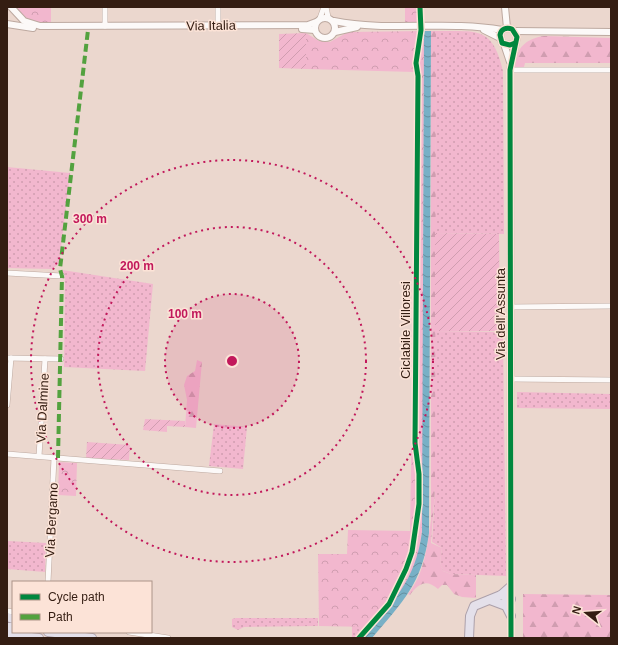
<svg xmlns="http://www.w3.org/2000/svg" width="618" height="645" viewBox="0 0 618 645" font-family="Helvetica,sans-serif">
	<defs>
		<pattern id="grass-dots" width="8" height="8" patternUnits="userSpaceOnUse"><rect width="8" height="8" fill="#f2b7ce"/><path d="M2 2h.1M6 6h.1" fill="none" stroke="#d09db0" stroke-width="1.8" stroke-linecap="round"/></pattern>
		<pattern id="forest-firs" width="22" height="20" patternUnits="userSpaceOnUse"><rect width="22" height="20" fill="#f2b7ce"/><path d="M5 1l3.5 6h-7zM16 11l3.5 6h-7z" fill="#d09db0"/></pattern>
		<pattern id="park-crowns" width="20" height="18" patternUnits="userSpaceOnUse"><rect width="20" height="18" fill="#f2b7ce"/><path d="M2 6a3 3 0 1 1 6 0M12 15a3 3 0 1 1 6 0" fill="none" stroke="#d09db0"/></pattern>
		<pattern id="garden-furrows" width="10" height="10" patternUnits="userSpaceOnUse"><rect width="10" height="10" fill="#f2b7ce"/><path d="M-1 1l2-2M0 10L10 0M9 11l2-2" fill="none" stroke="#d09db0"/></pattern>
		<pattern id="water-waves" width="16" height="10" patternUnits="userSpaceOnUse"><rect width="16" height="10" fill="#78b0c6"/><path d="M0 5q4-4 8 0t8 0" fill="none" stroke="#638f9f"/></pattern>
	</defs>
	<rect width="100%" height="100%" fill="#ebd7ce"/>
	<g fill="url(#grass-dots)">
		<path d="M436 31C477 32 492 25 503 71L504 234 435 233Z"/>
		<polygon points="7,167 70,173 59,264 52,269 7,268"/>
		<polygon points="62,270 153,284 145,371 64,367 65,276"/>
		<polygon points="435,331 503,332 506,576 451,574 443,571 440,562 442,548 432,542 435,489"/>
		<polygon points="517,392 611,394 611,409 517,408"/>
		<polygon points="214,424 247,427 243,469 209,466"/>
		<polygon points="8,541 46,543 45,572 7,569"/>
		<polygon points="236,618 318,618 318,626 244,627 238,630 232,627 232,619"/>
		<polygon points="352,626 371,627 362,638 352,638"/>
	</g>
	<g fill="url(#forest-firs)">
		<path d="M431 31H436L435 489 431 543 442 548 440 562 443 571 451 574 476 575V598L462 597 454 594 447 585H442L438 589C426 578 418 584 410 595L408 594C425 573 427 546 431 520Z"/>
		<path d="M544 36 611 38V63H525L524 67H515C516 47 526 39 544 36Z"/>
		<polygon points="197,360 202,362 196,428 185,427 187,400 184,385 187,376 195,371"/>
		<polygon points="523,594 611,595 611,638 523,638"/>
	</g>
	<g fill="url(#park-crowns)">
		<path d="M16 7H51V25C35 23 25 21 16 7Z"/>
		<rect x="405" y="7" width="14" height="16"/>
		<path d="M424 31 423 519C420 572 404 588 371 627L319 626 318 554H347L348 530 410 531 414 259 416 246V74L414 72 306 69V33L319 41 330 42 348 32Z"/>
		<polygon points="59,462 77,463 76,496 58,495"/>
	</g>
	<g fill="url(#garden-furrows)">
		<polygon points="306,33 306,69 279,68 279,34"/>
		<polygon points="435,233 499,234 500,331 435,331"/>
		<polygon points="145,419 185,421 185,427 167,426 167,432 143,430"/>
		<polygon points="87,442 130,445 129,460 86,458"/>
	</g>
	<path fill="url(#water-waves)" d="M424 31H431L429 533C422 584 403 601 372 638H362C393 600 415 583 422 532Z"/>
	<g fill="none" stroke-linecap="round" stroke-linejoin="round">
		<defs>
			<g id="minor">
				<polyline points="105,7 105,26"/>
				<polyline points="218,7 218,25"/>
				<polyline points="326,7 328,17"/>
				<polyline points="320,18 324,7"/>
				<polyline points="510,70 611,70"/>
				<polyline points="7,273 62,276"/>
				<polyline points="511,307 611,306"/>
				<polyline points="7,358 61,359"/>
				<polyline points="511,379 611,380"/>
				<polyline points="7,405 11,358"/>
				<polyline points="7,454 220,471"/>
				<polyline points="39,456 45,359"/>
				<polyline points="48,582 54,458"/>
				<polyline points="7,611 13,612"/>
				<polyline points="129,632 168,638"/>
			</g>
			<g id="tertiary">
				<polyline points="11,7 24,21 40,26 308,25 316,22"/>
				<polyline points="505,7 507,28"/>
				<circle cx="325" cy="28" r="10"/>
				<path d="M334 21C389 32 447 20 502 30"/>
				<polyline points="7,24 33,28"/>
				<polyline points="302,29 315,30"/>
				<polyline points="484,30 500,38"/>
				<polyline points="515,31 611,32"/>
				<polyline points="335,32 357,27"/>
				<polyline points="504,44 510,62"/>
				<path d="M511 602 510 70 517 37 512 29C506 27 501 29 500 35L502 43 510 45 515 43"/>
				<polyline points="511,638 511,612"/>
			</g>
			<g id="trunk">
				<polyline points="501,595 511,599 509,603 503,604"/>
				<polyline points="490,600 506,606 511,616"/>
				<polyline points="7,617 13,619"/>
				<polyline points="7,627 13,627"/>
				<polyline points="48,632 92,638"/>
				<polyline points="7,634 39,638"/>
				<polyline points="469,638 470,616 474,606 501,595 510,587"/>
			</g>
		</defs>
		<use href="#minor" stroke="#bda9a0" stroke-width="6"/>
		<use href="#tertiary" stroke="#bda9a0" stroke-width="8"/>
		<use href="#trunk" stroke="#aca0aa" stroke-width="10"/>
		<use href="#minor" stroke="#fcf9f8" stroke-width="5"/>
		<use href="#tertiary" stroke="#fcf9f8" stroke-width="6"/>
		<use href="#trunk" stroke="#e4e0ea" stroke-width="8"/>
		<polyline stroke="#53a23f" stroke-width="4" stroke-dasharray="8 4" stroke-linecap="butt" points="58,458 62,276 60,269 88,30"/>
		<defs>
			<g id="cycleway">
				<polyline points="359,638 389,604 406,569 412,552 419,504 419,474 415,443 418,76 416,63 421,30 420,7"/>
				<path d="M511 638 510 70 517 37 512 29C506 27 501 29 500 35L502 43 510 45 515 43"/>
			</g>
		</defs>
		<use href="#cycleway" stroke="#fce3d7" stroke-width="8"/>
		<use href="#cycleway" stroke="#00873e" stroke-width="5"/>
	</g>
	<circle cx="232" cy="361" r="67" fill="#c2185b" fill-opacity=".12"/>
	<g fill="none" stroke="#c2185b" stroke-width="2" stroke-dasharray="2 4">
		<circle cx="232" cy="361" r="67"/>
		<circle cx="232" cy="361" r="134"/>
		<circle cx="232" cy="361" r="201"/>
	</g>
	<g text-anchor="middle" stroke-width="3" stroke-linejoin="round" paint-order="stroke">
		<g font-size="13" fill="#341d12" stroke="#fce3d7">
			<text transform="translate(211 25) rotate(-1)" y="5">Via Italia</text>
			<text transform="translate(500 314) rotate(-90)" y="5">Via dell'Assunta</text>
			<text transform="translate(405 330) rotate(-90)" y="5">Ciclabile Villoresi</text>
			<text transform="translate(42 408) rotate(-87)" y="5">Via Dalmine</text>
			<text transform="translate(51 520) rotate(-87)" y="5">Via Bergamo</text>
		</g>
	</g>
	<circle cx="232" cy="361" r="6" fill="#c2185b" stroke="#fce3d7" stroke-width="2"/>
	<g font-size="12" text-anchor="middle" font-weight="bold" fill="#c2185b" stroke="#fce3d7" stroke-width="3" stroke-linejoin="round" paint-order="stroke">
		<text x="90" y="223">300 m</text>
		<text x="137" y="270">200 m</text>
		<text x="185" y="318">100 m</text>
	</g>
	<rect width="618" height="645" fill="none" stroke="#341d12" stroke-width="16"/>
	<rect x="12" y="581" width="140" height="52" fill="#fce3d7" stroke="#ac9488"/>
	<rect x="20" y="594" width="20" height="6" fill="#00873e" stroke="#ac9488"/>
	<text x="48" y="601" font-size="12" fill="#341d12">Cycle path</text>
	<rect x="20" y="614" width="20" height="6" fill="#53a23f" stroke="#ac9488"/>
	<text x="48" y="621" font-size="12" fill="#341d12">Path</text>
	<g transform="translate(586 613) rotate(287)" stroke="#fce3d7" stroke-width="3" paint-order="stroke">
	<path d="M0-3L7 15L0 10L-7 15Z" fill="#341d12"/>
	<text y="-6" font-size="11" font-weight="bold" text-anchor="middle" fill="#341d12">N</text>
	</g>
</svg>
